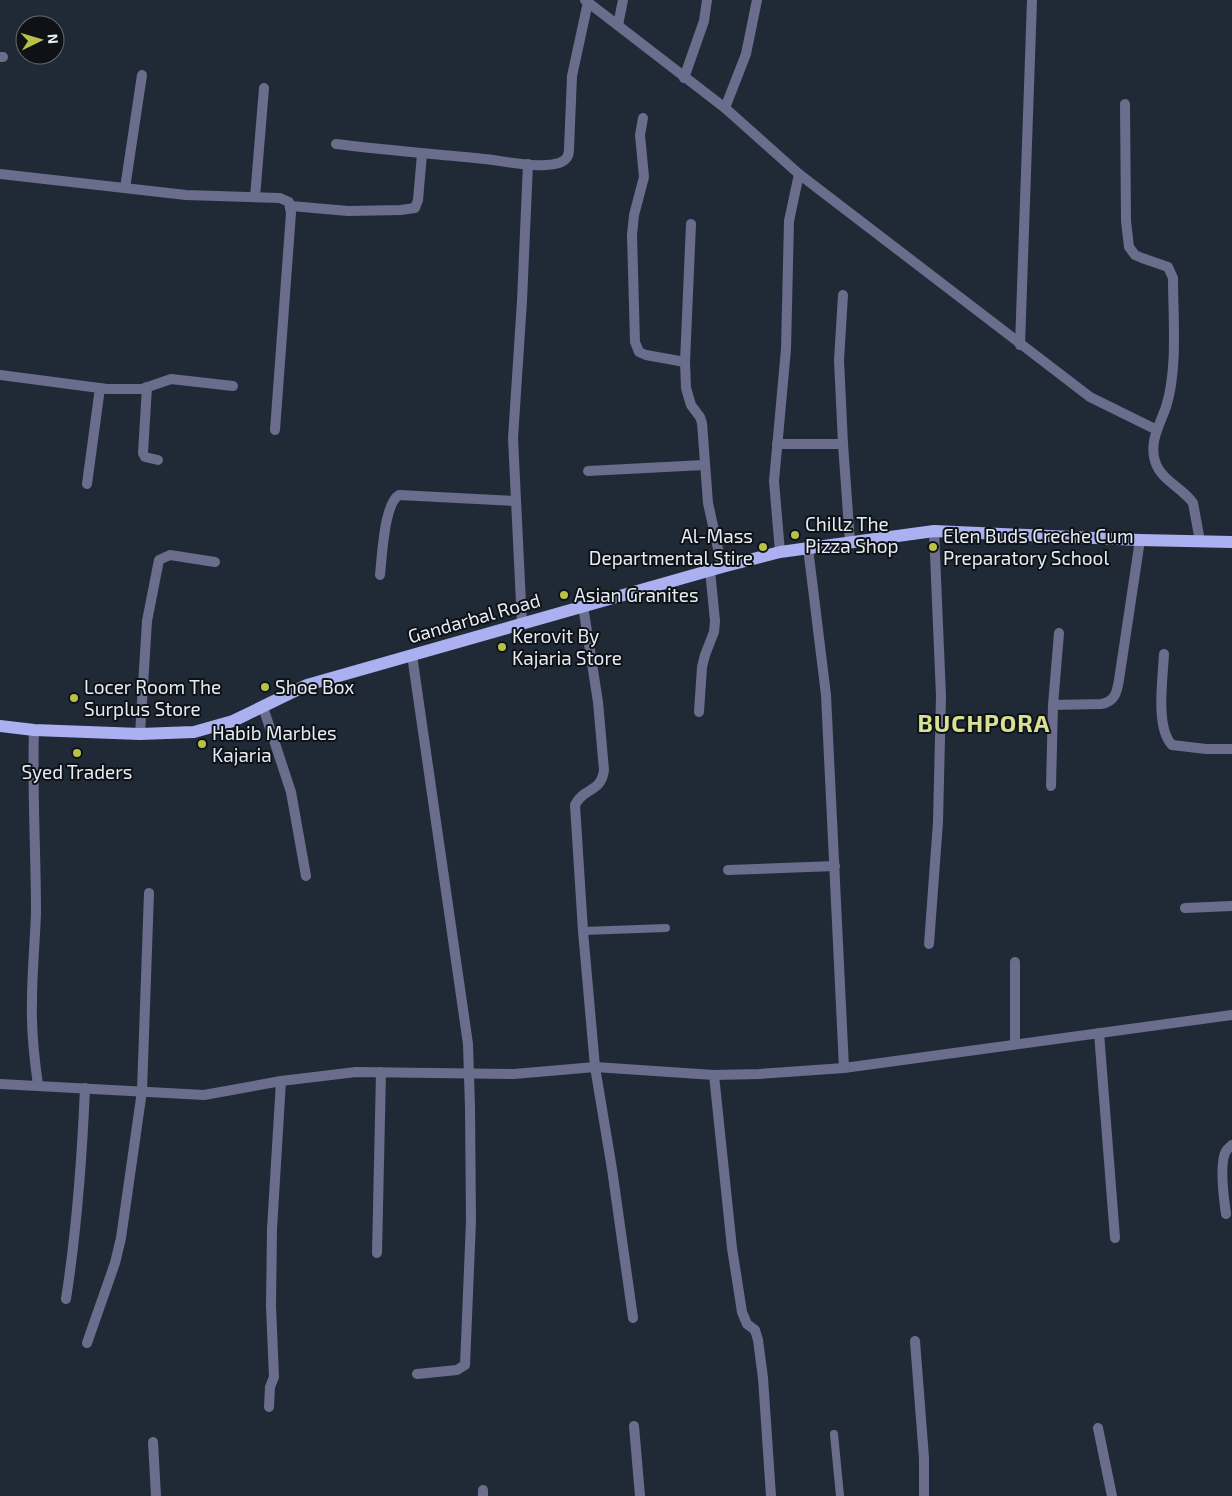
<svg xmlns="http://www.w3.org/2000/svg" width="1232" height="1496" viewBox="0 0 1232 1496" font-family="'Exo 2',sans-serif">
	<rect width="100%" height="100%" fill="#202a36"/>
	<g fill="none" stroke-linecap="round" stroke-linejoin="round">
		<g stroke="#6a6d8c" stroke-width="8">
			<polyline points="583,931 666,928"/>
			<polyline points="834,1434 840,1496"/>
		</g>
		<g stroke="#6a6d8c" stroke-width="10">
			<polyline points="585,0 725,108 799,174 1090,397 1157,430"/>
			<polyline points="618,25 623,0"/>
			<polyline points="0,57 3,57"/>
			<polyline points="684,78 704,21 707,0"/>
			<path d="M1125 104 1126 221 1129 247 1135 255 1142 258 1168 267 1173 278C1173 317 1178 369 1166 407 1160 424 1149 442 1155 461 1161 481 1182 487 1193 503L1200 541"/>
			<polyline points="725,108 746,54 757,0"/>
			<polyline points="643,118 640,135 644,177 634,215 632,235 635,342 639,352 646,355 685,362"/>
			<path d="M336 144C385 150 434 154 484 159 505 161 539 169 559 163 567 160 569 156 569 149L572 76 588 2"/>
			<polyline points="0,174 186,195 280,198 289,202 291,213 275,430"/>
			<polyline points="125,188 142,75"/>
			<polyline points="255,197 264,88"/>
			<polyline points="291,206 348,211 401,210 415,208 418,200 422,154"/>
			<polyline points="691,224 685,362 686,388 691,405 700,417 702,423 708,503 722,567"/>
			<polyline points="843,295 839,360 843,444"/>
			<polyline points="1020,345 1032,0"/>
			<polyline points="0,375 107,389 142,389 171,379 233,386"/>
			<polyline points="147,387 143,453 145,457 158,460"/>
			<polyline points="777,444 843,444 850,542"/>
			<polyline points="588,471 704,465"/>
			<polyline points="87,484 100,388"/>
			<polyline points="808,548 826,695 844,1068"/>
			<polyline points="780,552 774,481 786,349 789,221 799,174"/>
			<path d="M380 575C382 557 384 504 399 495L515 501"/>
			<path d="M583 606 598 702 604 770C601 793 584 787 575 805L583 931 595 1067 612 1169 633 1318"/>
			<polyline points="522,624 513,438 522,301 528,164"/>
			<path d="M1164 654C1163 678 1155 727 1172 745L1206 749H1232"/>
			<polyline points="412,655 468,1044 470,1108 471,1221 465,1365 457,1370 417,1374"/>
			<path d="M1053 705 1101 704C1115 702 1117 692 1119 680L1140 540"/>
			<polyline points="263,707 291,792 306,876"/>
			<polyline points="699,712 702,667 705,655 714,632 715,621 710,570"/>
			<path d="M34 730C32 791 36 852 36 913 35 942 32 972 32 1001 31 1029 34 1057 38 1085"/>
			<polyline points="140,734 147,621 159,560 170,555 215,562"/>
			<polyline points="1051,786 1053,705 1059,633"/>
			<polyline points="728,870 835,866"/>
			<polyline points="1185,908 1232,906"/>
			<polyline points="929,944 938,822 941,696 934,531"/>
			<polyline points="1015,962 1015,1044"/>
			<polyline points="1099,1033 1115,1238"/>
			<polyline points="714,1075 732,1248 742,1312 747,1324 755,1330 758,1340 763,1378 771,1496"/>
			<polyline points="0,1084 204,1095 281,1081 356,1072 514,1074 595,1067 714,1075 759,1074 844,1068 1232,1015"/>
			<path d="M1226 1214C1224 1200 1219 1163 1226 1151 1228 1148 1230 1147 1232 1145"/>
			<polyline points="377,1253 381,1072"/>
			<path d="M66 1299C77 1228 82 1159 85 1088"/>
			<polyline points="915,1341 924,1458 924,1496"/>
			<polyline points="87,1343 115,1263 121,1238 142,1091 149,893"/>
			<polyline points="269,1407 270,1387 274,1377 271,1306 272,1229 281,1081"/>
			<polyline points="634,1426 640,1496"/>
			<polyline points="1098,1428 1112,1496"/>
			<polyline points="153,1442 156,1496"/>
			<polyline points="483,1490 483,1496"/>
		</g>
		<polyline stroke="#abb0f0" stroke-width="12" points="0,726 34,730 140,734 194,732 233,721 307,685 722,567 780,552 934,531 1140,540 1232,542"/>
	</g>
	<g fill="#b9c146" stroke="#0e1217" stroke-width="2">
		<circle cx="795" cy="535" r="5"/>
		<circle cx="763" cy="547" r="5"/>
		<circle cx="933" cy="547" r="5"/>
		<circle cx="564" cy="595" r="5"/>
		<circle cx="502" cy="647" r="5"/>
		<circle cx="265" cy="687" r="5"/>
		<circle cx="74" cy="698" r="5"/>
		<circle cx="202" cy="744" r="5"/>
		<circle cx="77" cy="753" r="5"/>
	</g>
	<g text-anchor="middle" stroke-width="4" stroke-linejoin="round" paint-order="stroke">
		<g font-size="19" fill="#e6ecf4" stroke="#0e1217" text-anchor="start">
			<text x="805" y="531">Chillz The<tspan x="805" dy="22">Pizza Shop</tspan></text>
			<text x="753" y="543" text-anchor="end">Al-Mass<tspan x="753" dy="22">Departmental Stire</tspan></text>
			<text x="943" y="543">Elen Buds Creche Cum<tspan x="943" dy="22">Preparatory School</tspan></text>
			<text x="574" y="602">Asian Granites</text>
			<text x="512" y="643">Kerovit By<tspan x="512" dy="22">Kajaria Store</tspan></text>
			<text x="84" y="694">Locer Room The<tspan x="84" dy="22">Surplus Store</tspan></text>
			<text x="275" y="694">Shoe Box</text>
			<text x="212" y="740">Habib Marbles<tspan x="212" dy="22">Kajaria</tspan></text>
			<text x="77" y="779" text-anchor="middle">Syed Traders</text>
		</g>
		<g font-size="19" fill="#e6ecf4" stroke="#0e1217">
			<text transform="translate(474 618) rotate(-16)" y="7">Gandarbal Road</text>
		</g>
		<g font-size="24" font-weight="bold" letter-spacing="1" fill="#d9e193" stroke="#0e1217">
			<text x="984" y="732">BUCHPORA</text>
		</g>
	</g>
	<g transform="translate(40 40) rotate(85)"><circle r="24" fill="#0e1217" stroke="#64696f"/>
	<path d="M0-4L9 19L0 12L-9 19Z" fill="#b9c146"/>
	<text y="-8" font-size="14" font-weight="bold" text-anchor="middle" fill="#e6ecf4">N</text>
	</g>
</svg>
